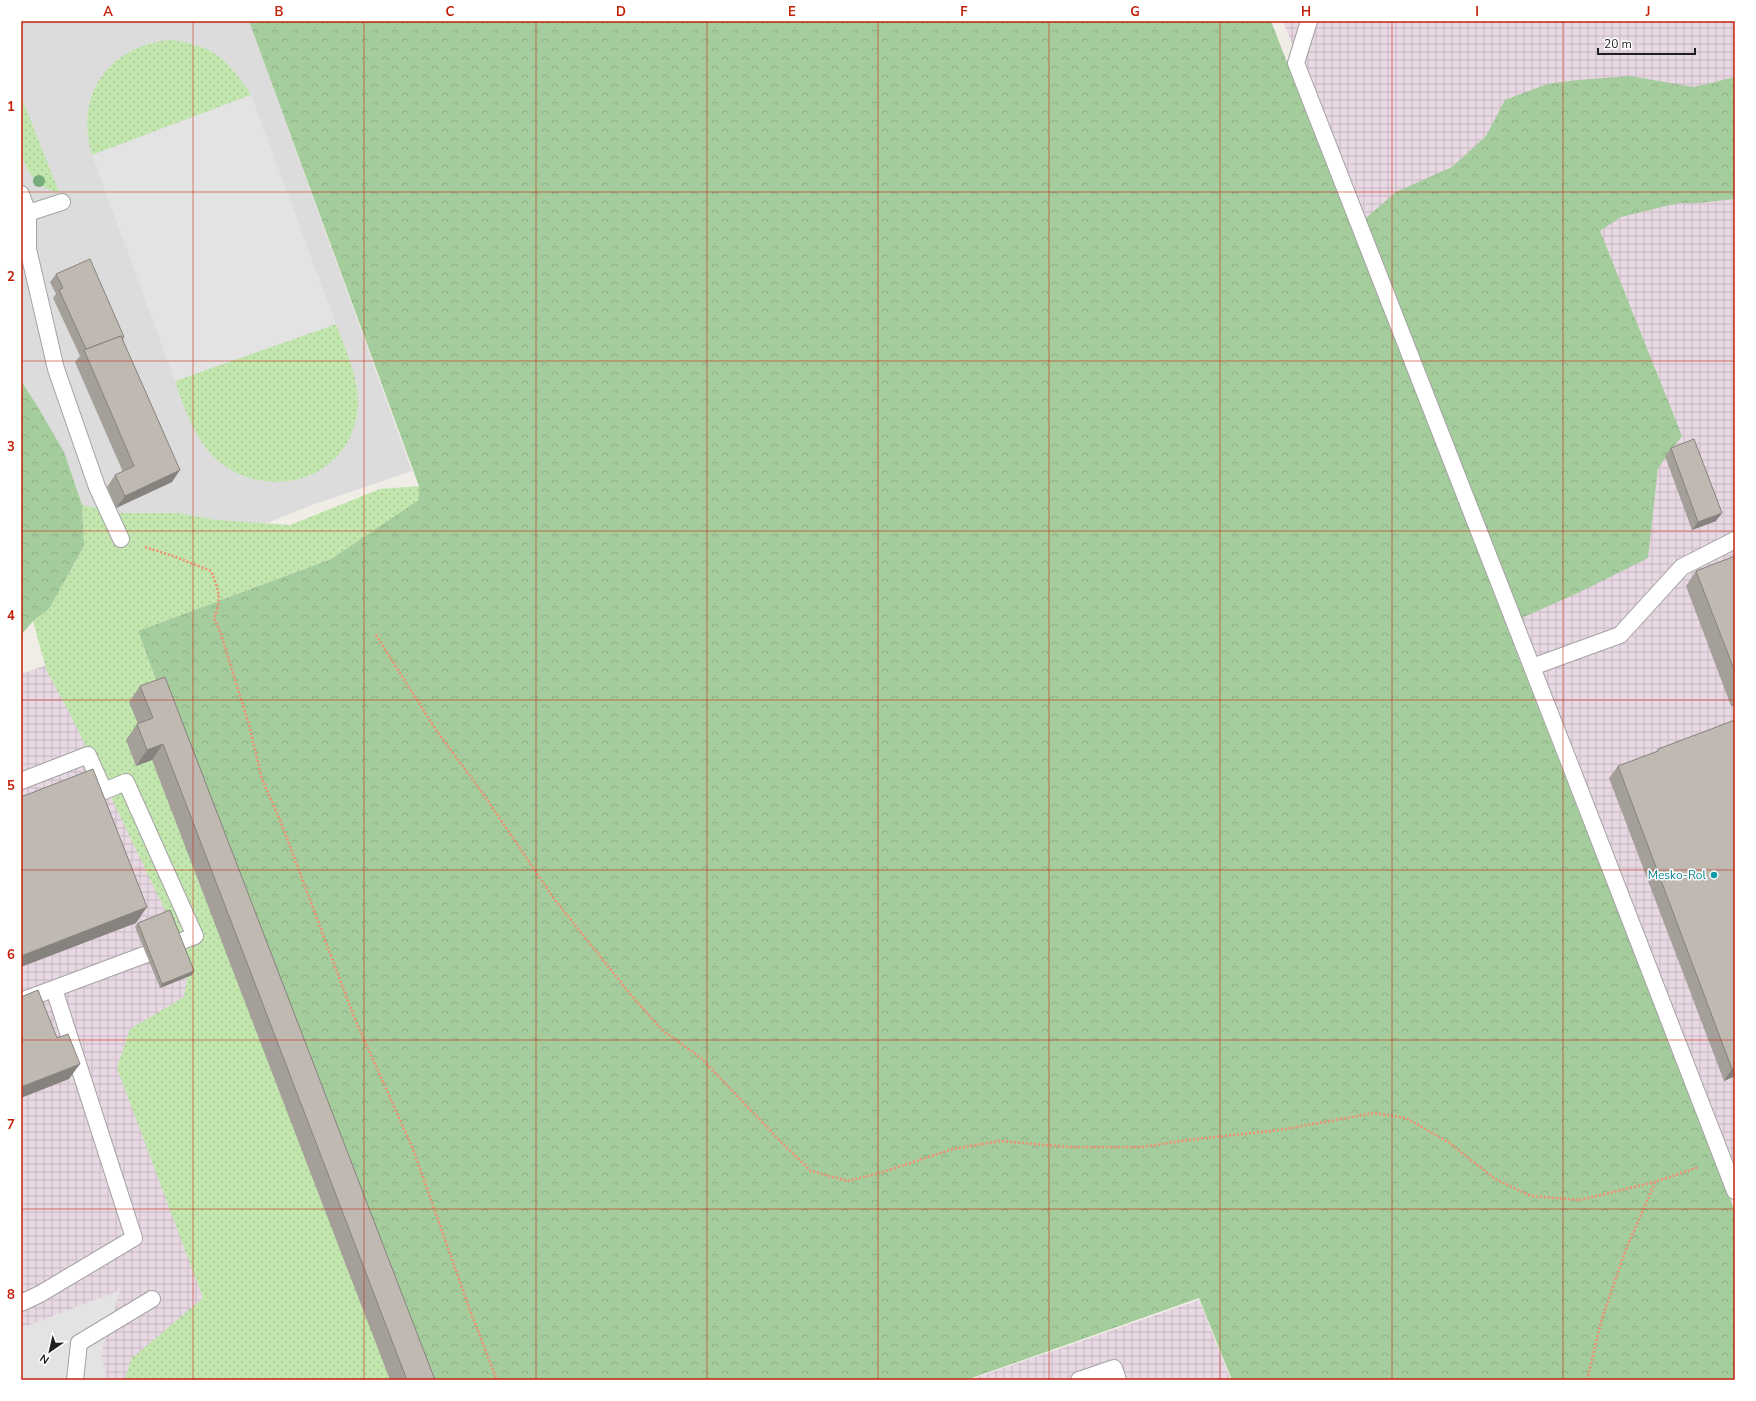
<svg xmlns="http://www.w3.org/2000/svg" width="1756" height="1401" viewBox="0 0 1756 1401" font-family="'Nunito Sans',sans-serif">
	<defs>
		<pattern id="industrial-grid" width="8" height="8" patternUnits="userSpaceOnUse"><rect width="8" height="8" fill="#e8d8e3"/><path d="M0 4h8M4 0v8" fill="none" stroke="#c7b9c2"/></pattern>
		<pattern id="grass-dots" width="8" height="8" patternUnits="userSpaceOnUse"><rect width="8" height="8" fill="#c3e6ae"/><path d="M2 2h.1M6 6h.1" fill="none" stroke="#a7c595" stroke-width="1.8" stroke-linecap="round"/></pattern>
		<pattern id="forest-crowns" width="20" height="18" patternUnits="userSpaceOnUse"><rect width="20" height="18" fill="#a5cc9c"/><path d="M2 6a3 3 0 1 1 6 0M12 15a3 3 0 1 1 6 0" fill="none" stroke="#8eaf86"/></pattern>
	</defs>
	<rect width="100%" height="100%" fill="#efede5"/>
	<polygon fill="#dddcdc" points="21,21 249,21 412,471 312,505 182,557 63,611 50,603 21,613"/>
	<g fill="url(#industrial-grid)">
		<polygon points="1283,21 1735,21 1735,1172"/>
		<polygon points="137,632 411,1380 21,1380 21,674"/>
		<polygon points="1199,1300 1231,1380 969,1380"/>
	</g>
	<g fill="url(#grass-dots)">
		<path d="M169 40C214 45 227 59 251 95L92 155C74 95 108 47 169 40Z"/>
		<path d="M21 96 59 192C39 190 25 171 21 152 18 138 21 111 21 96Z"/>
		<path d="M336 324C345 349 358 375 358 402 356 479 268 506 215 458 193 437 185 409 175 381Z"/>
		<polygon points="419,486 420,500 331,559 138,631 412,1380 125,1380 131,1359 203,1298 117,1068 130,1029 184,997 190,963 102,778 68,710 47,672 33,621 49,609 84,547 82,505 119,513 177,513 216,520 290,525 380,489"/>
	</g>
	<g fill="url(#forest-crowns)">
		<polygon points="249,21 1271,21 1352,230 1396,192 1452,167 1486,136 1505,100 1547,84 1578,80 1630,76 1694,87 1735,77 1735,199 1698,203 1679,203 1621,217 1600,231 1682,436 1658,468 1648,558 1582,591 1506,625 1735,1211 1735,1380 1232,1380 1199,1298 966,1380 412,1380 138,631 331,559 419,500 419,486"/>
		<polygon points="21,381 36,404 64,452 82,505 84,546 49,609 33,621 21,635"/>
	</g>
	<g fill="#e3e3e3">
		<polygon points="251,95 336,324 175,381 92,155"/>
		<polygon points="120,1290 101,1354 107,1380 21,1380 21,1328"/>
	</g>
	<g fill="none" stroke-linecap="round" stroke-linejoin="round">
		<defs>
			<g id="lane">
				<polyline points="1309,21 1296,63 1571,767 1735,1191"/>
				<polyline points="21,194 28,213 28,249 56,369 97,487 121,539"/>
				<polyline points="28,213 62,202"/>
				<polyline points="1532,667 1620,635 1682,567 1735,540"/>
				<polyline points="21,781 88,755 104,791 126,782 195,936 21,1001"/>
				<polyline points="21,1303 40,1294 134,1238 54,989"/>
				<polyline points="75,1380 79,1343 152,1299"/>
				<polyline points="1079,1380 1114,1368 1118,1380"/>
			</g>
		</defs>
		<use href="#lane" stroke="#a3a3a3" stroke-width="18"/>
		<g stroke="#f28f73" stroke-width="2.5" stroke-dasharray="2 2" stroke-linecap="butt">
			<path d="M145 547 173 556 211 571C219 590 222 599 214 618L221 634 249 725 262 779 280 820 354 1017 413 1149 471 1313 497 1380"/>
			<polyline points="376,635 436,730 484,795 555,900 631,995 662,1030 701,1058 783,1144 811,1171 848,1181 883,1172 953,1149 1000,1141 1069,1147 1142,1147 1188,1140 1280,1130 1374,1113 1406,1118 1450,1143 1495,1179 1531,1196 1580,1200 1655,1182 1699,1167"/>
			<polyline points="1587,1380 1602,1318 1626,1249 1655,1183"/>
		</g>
		<use href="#lane" stroke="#fff" stroke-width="16"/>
	</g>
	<circle fill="#75ad7c" cx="39" cy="181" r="6"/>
	<g fill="#a49f99">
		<polygon points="56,274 124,337 123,340 172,482 116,508 107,487 115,475 123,472 75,362 80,356 53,298 56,294 50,282"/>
		<polygon points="1735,318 1735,325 1733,321"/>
		<polygon points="1671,448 1716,521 1692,530 1665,456"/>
		<polygon points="1735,556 1735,705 1731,706 1686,586 1696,571"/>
		<polygon points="140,686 435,1380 390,1380 152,760 136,766 126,740 137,724 138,724 129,702"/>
		<polygon points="1658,749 1735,1076 1724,1081 1609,778 1618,766 1656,752"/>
		<polygon points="138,923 192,975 160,988 135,927"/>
	</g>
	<g fill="#86827d">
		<polygon points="180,470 172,482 116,508 125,496"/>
		<polygon points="1722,513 1716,521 1692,530 1698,522"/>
		<polygon points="1735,701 1735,705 1731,706"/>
		<polygon points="163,744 152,760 136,766 147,750"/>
		<polygon points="147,907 136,923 21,967 21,956"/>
		<polygon points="194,971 192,975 160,988 162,984"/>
		<polygon points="80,1064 69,1079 21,1098 21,1087"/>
		<polygon points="1735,1068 1735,1076 1724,1081 1732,1069"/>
	</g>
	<g fill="#bfb9b2" stroke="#86827d">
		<polygon points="90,259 124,337 122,338 121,336 86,349 59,290 63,288 56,274"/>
		<polygon points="121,336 180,470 125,496 115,475 134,466 84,350"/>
		<polygon points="1694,439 1722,513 1698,522 1671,448"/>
		<polygon points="1735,556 1735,672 1696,571"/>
		<polygon points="165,677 435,1380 407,1380 163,744 147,750 137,724 153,718 140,686"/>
		<polygon points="1735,720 1735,1068 1732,1069 1618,766 1658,751 1658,749"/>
		<polygon points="93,769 147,907 21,956 21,797"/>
		<polygon points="170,910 194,971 162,984 138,923"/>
		<polygon points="38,990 57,1038 68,1034 80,1064 21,1087 21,997"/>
	</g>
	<path fill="none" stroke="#c3200a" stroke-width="1" stroke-opacity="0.55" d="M193 21V1380M364 21V1380M536 21V1380M707 21V1380M878 21V1380M1049 21V1380M1220 21V1380M1392 21V1380M1563 21V1380M21 192H1735M21 361H1735M21 531H1735M21 700H1735M21 870H1735M21 1040H1735M21 1209H1735"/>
	<circle fill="#0f9aa8" stroke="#fff" stroke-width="1.5" cx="1714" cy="875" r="4"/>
	<g text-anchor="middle" stroke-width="3" stroke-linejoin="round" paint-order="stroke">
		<g font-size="12" fill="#0d838f" stroke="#fff" text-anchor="end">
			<text x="1706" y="879">Mesko-Rol</text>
		</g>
	</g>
	<rect width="1756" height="1401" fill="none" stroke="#ffffff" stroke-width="44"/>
	<g transform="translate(50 1351) rotate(214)" stroke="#ffffff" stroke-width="3" paint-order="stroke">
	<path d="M0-3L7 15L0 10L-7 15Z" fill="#1f1f1f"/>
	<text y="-6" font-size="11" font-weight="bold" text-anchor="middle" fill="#1f1f1f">N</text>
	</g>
	<path d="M1598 48v6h97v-6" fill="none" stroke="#1f1f1f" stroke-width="2"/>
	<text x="1604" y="48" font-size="12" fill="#1f1f1f" stroke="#ffffff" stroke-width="3" paint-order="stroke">20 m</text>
	<rect x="22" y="22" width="1712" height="1357" fill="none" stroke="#c3200a" stroke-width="1.5"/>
	<g font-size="13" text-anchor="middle" font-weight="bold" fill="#c3200a">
		<text x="108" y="16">A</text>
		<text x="279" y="16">B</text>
		<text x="450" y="16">C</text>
		<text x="621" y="16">D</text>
		<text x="792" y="16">E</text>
		<text x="964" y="16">F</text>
		<text x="1135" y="16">G</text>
		<text x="1306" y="16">H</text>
		<text x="1477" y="16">I</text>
		<text x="1648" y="16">J</text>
		<text x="11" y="111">1</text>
		<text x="11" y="281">2</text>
		<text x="11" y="451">3</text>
		<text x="11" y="620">4</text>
		<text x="11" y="790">5</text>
		<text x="11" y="959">6</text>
		<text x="11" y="1129">7</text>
		<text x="11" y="1299">8</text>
	</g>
</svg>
